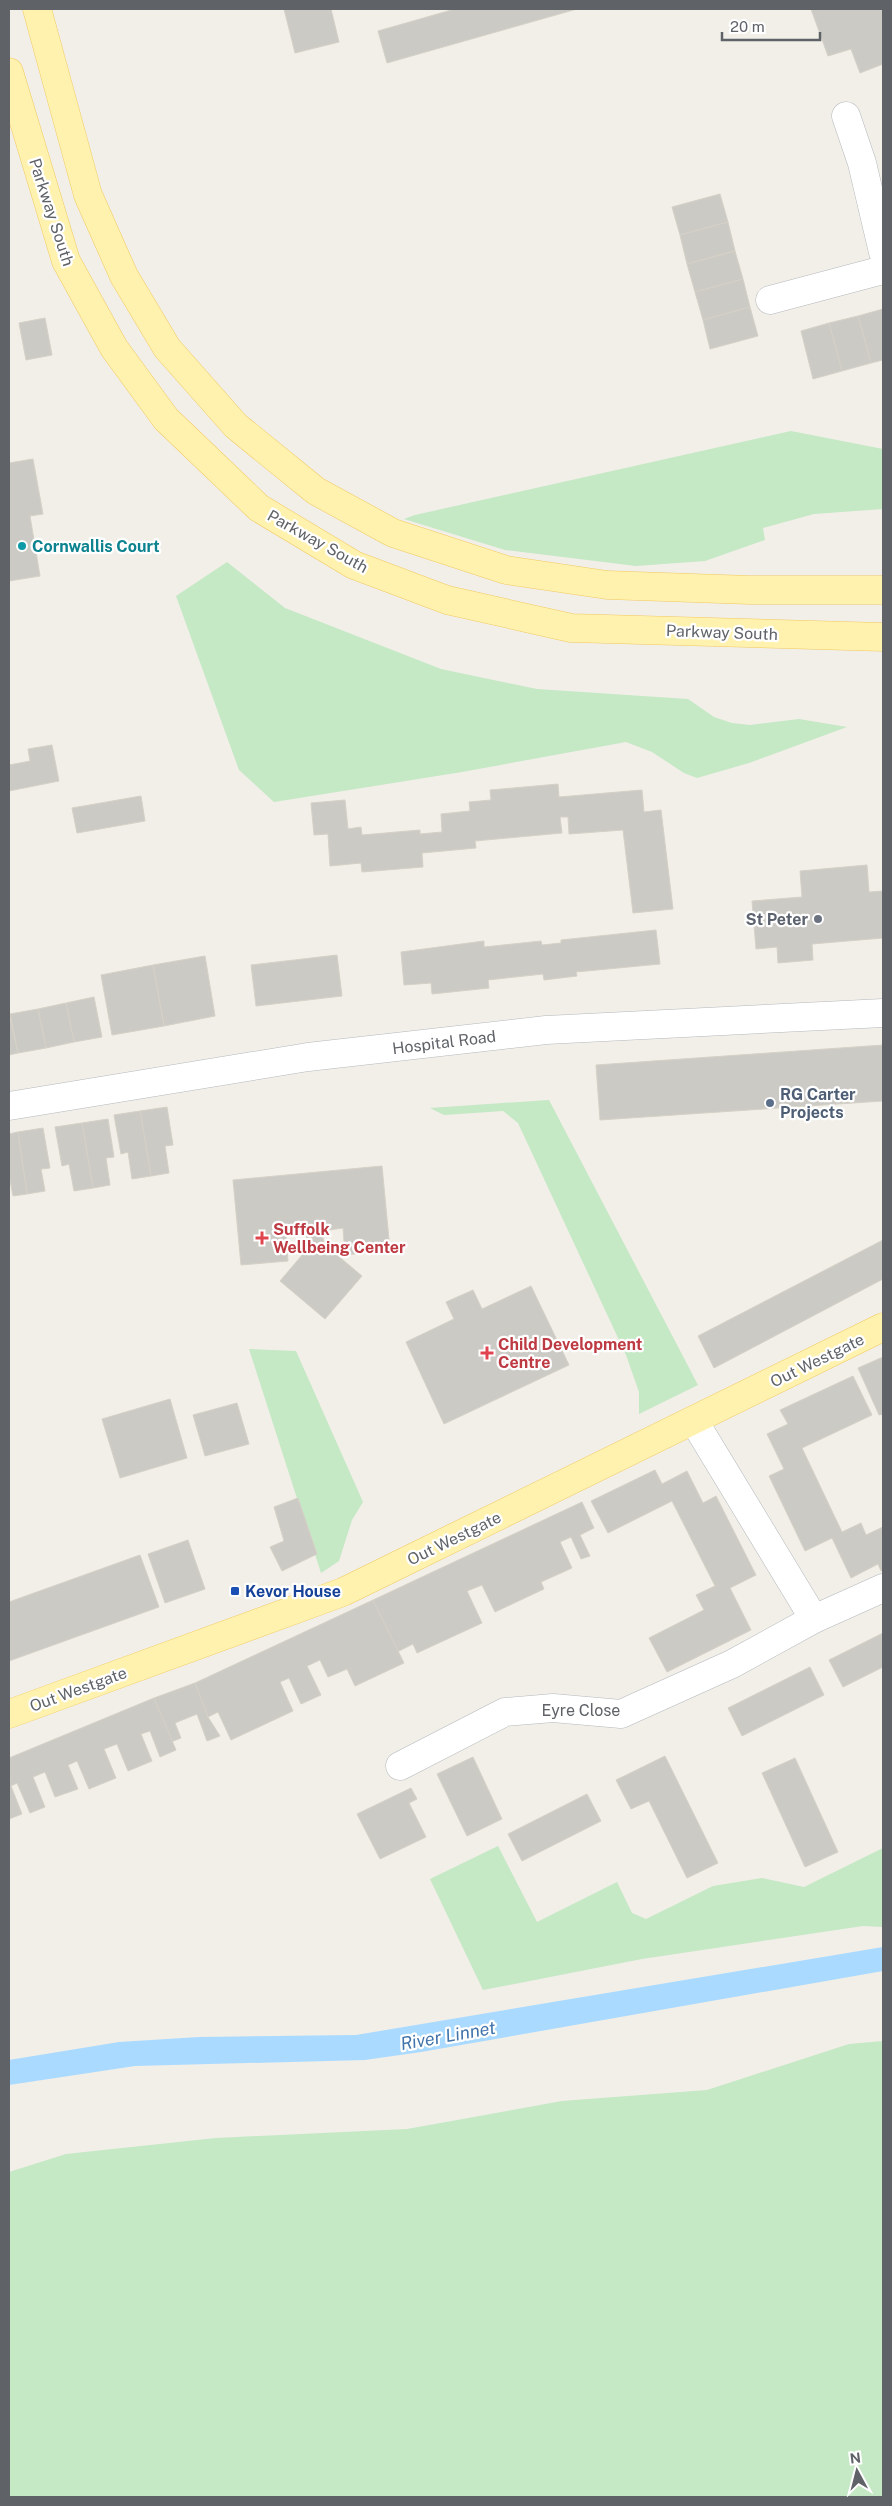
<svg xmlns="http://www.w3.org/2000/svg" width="892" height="2506" viewBox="0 0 892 2506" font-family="'Public Sans',sans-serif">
	<rect width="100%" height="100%" fill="#f1efe8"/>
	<g fill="#c5e8c5">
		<polygon points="791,431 883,449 883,509 814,514 763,528 765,540 705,561 636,566 505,550 404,519 415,515"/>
		<polygon points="227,562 285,608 441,669 537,689 688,699 714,717 732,723 750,725 799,719 847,727 749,763 697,778 684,773 652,752 626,742 462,772 274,802 239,770 176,596"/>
		<polygon points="549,1100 698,1385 639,1414 639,1392 626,1355 518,1123 503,1111 444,1115 430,1108"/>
		<polygon points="249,1349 296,1351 363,1502 352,1520 339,1561 321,1573"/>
		<polygon points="498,1846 537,1922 617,1882 632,1913 646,1919 713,1886 762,1878 804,1887 883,1848 883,1927 863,1926 642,1959 483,1990 430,1879"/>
		<polygon points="883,2041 883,2497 9,2497 9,2172 66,2154 216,2138 407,2129 562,2101 707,2090 849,2044"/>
	</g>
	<polygon fill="#aadaff" points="883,1947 883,1971 421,2052 365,2060 135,2066 9,2085 9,2060 119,2042 199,2037 356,2035"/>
	<g fill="#cccac5" stroke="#d6d1c6">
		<polygon points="284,9 331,9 339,42 295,53"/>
		<polygon points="455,9 577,9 387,63 378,31"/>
		<polygon points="811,9 883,9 883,64 860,73 851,49 828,56"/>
		<polygon points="720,194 728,222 680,235 672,207"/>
		<polygon points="728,222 735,251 687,264 680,235"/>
		<polygon points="735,251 743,279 695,292 687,264"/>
		<polygon points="743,279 750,307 703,320 695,292"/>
		<polygon points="750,307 758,336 710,349 703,320"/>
		<polygon points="883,309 883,360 871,363 858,316"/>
		<polygon points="858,316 871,363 842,371 829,323"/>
		<polygon points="45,318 52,355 26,360 19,323"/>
		<polygon points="829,323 842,371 813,379 801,331"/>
		<polygon points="33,459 43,514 30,516 40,576 9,581 9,463"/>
		<polygon points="52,745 59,781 9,791 9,765 30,761 28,749"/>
		<polygon points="558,784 559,797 642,790 644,812 661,810 673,909 633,913 623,830 569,834 568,817 560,817 562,833 475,841 476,848 422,853 423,867 362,872 361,863 330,866 328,834 314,835 311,803 345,800 348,829 361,827 362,835 420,830 420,834 442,832 441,814 470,811 469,802 491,800 490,790"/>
		<polygon points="141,796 145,821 77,833 72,808"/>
		<polygon points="867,865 869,892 883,891 883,938 812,944 813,960 778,963 777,947 756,949 752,901 802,897 800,871"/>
		<polygon points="656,930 660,964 576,972 577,976 544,980 543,974 488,980 489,988 432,994 431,983 404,985 401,952 484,941 484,947 541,941 542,945 561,943 561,940"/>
		<polygon points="337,955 342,996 256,1006 251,965"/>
		<polygon points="205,956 215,1016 164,1026 153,965"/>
		<polygon points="153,965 164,1026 112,1035 101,975"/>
		<polygon points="94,997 102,1037 74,1042 66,1003"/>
		<polygon points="66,1003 74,1042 46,1048 38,1009"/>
		<polygon points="38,1009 46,1048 18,1053 10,1014"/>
		<polygon points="9,1014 18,1053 9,1055"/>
		<polygon points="883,1045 883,1101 600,1120 596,1065"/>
		<polygon points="167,1107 173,1145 165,1146 169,1173 151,1176 140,1111"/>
		<polygon points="140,1111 151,1176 132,1179 128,1152 121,1154 114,1115"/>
		<polygon points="108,1119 114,1157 106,1158 110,1185 93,1188 82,1123"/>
		<polygon points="82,1123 93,1188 74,1191 69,1164 62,1166 55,1127"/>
		<polygon points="43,1128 50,1168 41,1169 45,1191 27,1194 18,1132"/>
		<polygon points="18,1132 27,1194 13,1196 9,1175 9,1134"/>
		<polygon points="382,1166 390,1250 345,1255 343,1228 322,1231 324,1244 362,1276 325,1319 280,1281 308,1248 306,1231 286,1233 288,1261 241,1265 233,1180"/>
		<polygon points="883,1240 883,1279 714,1368 698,1336"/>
		<polygon points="531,1286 569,1365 444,1424 406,1342 454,1319 446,1302 473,1290 482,1309"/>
		<polygon points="883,1357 883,1414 879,1415 858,1368"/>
		<polygon points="853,1376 872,1415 802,1448 842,1532 861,1523 866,1535 883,1527 883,1569 881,1571 878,1564 851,1578 832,1538 805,1551 769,1476 784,1469 767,1434 788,1424 780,1410"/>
		<polygon points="170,1399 187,1458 120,1478 102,1419"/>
		<polygon points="237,1403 249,1444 205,1456 193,1415"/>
		<polygon points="655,1470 662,1484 687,1471 703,1503 716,1496 756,1575 730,1588 751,1630 667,1672 649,1638 704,1610 696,1595 715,1586 672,1501 608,1533 591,1501"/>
		<polygon points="298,1498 317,1554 282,1571 270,1547 284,1541 274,1507"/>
		<polygon points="582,1502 594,1528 580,1535 590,1556 581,1559 571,1537 560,1542 572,1568 541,1582 544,1589 495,1612 482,1585 467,1591 482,1623 417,1653 413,1644 397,1652 373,1600"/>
		<polygon points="188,1540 205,1589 165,1603 148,1554"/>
		<polygon points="140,1555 159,1607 9,1661 9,1602"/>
		<polygon points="373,1600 404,1663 355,1686 347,1669 328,1677 320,1660 307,1666 321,1695 301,1704 289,1678 280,1682 293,1711 231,1740 218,1712 208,1717 195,1683"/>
		<polygon points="883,1633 883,1667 843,1687 829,1660"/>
		<polygon points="810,1667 824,1695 742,1736 728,1708"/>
		<polygon points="195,1683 208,1717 220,1736 207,1741 197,1714 175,1723 181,1738 171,1742 154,1698"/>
		<polygon points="154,1698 176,1750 160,1757 150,1731 141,1734 152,1761 128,1771 117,1744 104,1749 116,1778 89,1789 77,1761 68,1765 78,1789 55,1797 45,1772 33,1777 45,1807 30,1813 17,1783 11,1786 22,1814 9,1819 9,1758"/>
		<polygon points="665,1756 718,1863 687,1878 649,1801 631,1809 616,1780"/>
		<polygon points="473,1757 502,1819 467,1836 437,1774"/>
		<polygon points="795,1758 838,1852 805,1867 762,1773"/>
		<polygon points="411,1788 417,1799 409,1803 426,1837 380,1859 357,1814"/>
		<polygon points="587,1794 601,1821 522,1861 508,1834"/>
	</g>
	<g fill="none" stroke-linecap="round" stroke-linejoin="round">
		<defs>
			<g id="minor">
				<polyline points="846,116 862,163 883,252"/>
				<polyline points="770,300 883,270"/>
				<polyline points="9,1106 308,1057 546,1030 883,1013"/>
				<polyline points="694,1421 814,1619"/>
				<polyline points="400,1766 505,1712 553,1708 621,1714 732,1664 814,1619 883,1588"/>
			</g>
			<g id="major">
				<polyline points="37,9 88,195 124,276 167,348 236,426 316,491 393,533 506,570 607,585 750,590 883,590"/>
				<polyline points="9,72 66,261 114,348 166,419 259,508 354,565 447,600 571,628 883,637"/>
				<polyline points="9,1714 343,1592 883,1327"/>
			</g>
		</defs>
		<use href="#minor" stroke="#b5b8bc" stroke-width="29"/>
		<use href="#major" stroke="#f2c960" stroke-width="29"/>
		<use href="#minor" stroke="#fff" stroke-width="28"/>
		<use href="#major" stroke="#fff2af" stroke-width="28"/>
	</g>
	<circle fill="#0f9aa8" stroke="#fff" stroke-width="2" cx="22" cy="546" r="5"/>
	<circle fill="#6b7280" stroke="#fff" stroke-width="2" cx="818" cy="919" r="5"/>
	<circle fill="#5c6f8a" stroke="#fff" stroke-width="2" cx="770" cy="1103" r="5"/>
	<g fill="#e0444e" stroke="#fff" stroke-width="2">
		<path d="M259.5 1230.5h5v5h5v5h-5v5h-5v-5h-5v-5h5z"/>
		<path d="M484.5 1345.5h5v5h5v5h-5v5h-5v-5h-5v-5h5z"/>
	</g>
	<rect fill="#1a4fb4" stroke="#fff" stroke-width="2" x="230" y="1586" width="10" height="10" rx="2.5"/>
	<g text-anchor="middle" stroke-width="4.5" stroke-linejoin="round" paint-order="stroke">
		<g font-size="16" fill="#5f6368" stroke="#fff">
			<text transform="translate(52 212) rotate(72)" y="6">Parkway South</text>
			<text transform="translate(318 541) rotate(29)" y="6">Parkway South</text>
			<text transform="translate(722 632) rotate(2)" y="6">Parkway South</text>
			<text transform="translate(444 1042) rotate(-7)" y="6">Hospital Road</text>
			<text transform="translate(817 1360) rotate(-26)" y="6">Out Westgate</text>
			<text transform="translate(454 1538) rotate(-26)" y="6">Out Westgate</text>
			<text transform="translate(78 1689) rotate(-20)" y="6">Out Westgate</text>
			<text x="581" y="1716">Eyre Close</text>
		</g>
		<g font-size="16" font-weight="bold" fill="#0d838f" stroke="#fff" text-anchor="start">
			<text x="32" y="552">Cornwallis Court</text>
		</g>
		<g font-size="16" font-weight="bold" fill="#5b616d" stroke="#fff" text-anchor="end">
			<text x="808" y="925">St Peter</text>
		</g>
		<g font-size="16" font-weight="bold" fill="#4e5e75" stroke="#fff" text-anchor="start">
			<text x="780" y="1100">RG Carter<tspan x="780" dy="18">Projects</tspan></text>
		</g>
		<g font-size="16" font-weight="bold" fill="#be3a42" stroke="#fff" text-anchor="start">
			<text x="273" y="1235">Suffolk<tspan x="273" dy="18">Wellbeing Center</tspan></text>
			<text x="498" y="1350">Child Development<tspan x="498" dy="18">Centre</tspan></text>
		</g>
		<g font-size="16" font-weight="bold" fill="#164399" stroke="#fff" text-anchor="start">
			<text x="245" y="1597">Kevor House</text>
		</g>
		<g font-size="18" font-style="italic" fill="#4174aa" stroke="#fff">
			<text transform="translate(448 2036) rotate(-10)" y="6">River Linnet</text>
		</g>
	</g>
	<rect width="892" height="2506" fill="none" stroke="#5f6368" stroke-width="20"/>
	<g transform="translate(857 2471) rotate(353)" stroke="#ffffff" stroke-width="4" paint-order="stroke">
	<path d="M0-4L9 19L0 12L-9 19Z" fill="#5f6368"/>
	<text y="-8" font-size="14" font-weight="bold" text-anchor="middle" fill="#5f6368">N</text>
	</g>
	<path d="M722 32v8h98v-8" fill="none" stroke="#5f6368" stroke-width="2.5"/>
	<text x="730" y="32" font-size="15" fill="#5f6368" stroke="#ffffff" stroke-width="4" paint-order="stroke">20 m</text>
</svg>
